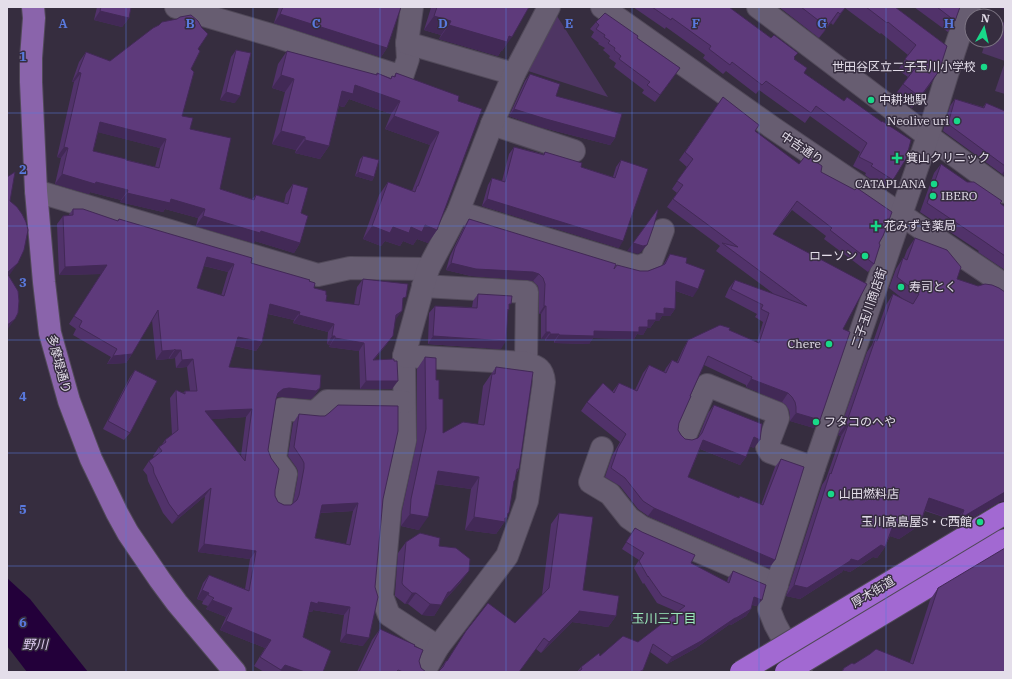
<svg xmlns="http://www.w3.org/2000/svg" width="1012" height="679" viewBox="0 0 1012 679" font-family="'IBM Plex Serif','Noto Sans JP',serif">
	<rect width="100%" height="100%" fill="#362d3f"/>
	<g fill="#4e3563">
		<polygon points="557,16 608,97 525,70"/>
		<polygon points="996,20 1005,23 1005,61 982,53 986,40 996,40"/>
		<polygon points="1005,62 1005,94 995,91"/>
	</g>
	<polygon fill="#23003a" points="7,578 30,599 88,672 27,672 7,646"/>
	<g fill="none" stroke-linecap="round" stroke-linejoin="round">
		<defs>
			<g id="minor">
				<polyline points="176,7 278,37 402,77 408,59 407,43"/>
				<polyline points="412,7 407,43 514,74"/>
				<polyline points="602,7 773,128 1005,285"/>
				<polyline points="758,7 928,136 1005,192"/>
				<polyline points="492,124 574,151"/>
				<polyline points="36,191 318,275 350,268 428,269"/>
				<polyline points="458,212 638,267 651,262 663,230"/>
				<polyline points="423,286 527,292 526,363"/>
				<polyline points="404,356 405,441 390,509 382,596 389,615 438,647"/>
				<polyline points="685,436 707,385 777,413 778,418 767,447 770,452 814,468"/>
				<polyline points="602,448 590,482 610,494 629,518 642,527 777,585"/>
				<polyline points="281,501 286,474 275,459 282,409 315,412 327,401 404,402"/>
				<path d="M424 672 438 647 507 556 527 501 544 382C543 369 538 367 526 363L404 356 428 269 458 212 492 124 514 74 549 7"/>
				<polyline points="801,672 775,624 769,609 814,468 928,136 954,52 969,7"/>
			</g>
			<polyline id="major" points="33,7 34,18 31,58 31,82 36,191 44,282 50,333 69,401 91,459 117,513 128,533 160,580 177,603 235,672"/>
		</defs>
		<use href="#minor" stroke="#514959" stroke-width="24"/>
		<use href="#major" stroke="#514959" stroke-width="24"/>
		<use href="#minor" stroke="#675d71" stroke-width="22"/>
		<use href="#major" stroke="#8a64ab" stroke-width="22"/>
		<defs>
			<g id="highway-bridge">
				<polyline points="741,672 1005,513"/>
				<polyline points="786,672 1005,540"/>
			</g>
		</defs>
		<use href="#highway-bridge" stroke="#514959" stroke-width="24" stroke-linecap="butt"/>
		<use href="#highway-bridge" stroke="#a269d2" stroke-width="22"/>
	</g>
	<g fill="#51326a" fill-rule="evenodd">
		<polygon points="97,7 131,7 129,18 122,27 94,20"/>
		<polygon points="279,7 401,7 387,48 381,57 274,23"/>
		<polygon points="431,7 529,7 502,51 501,51 498,56 439,39 441,35 424,30 430,11"/>
		<polygon points="633,7 729,7 771,38 798,53 794,57 794,59 804,73 844,101 893,180 886,190 865,175 866,173 853,166 860,152 810,116 805,123 759,90 756,94 726,71 723,74 703,58 705,55 666,27 665,29"/>
		<polygon points="779,7 895,7 947,46 932,82 912,108 895,95 908,77 898,70 908,55 881,33 880,34 845,8 833,25 831,23 819,38"/>
		<polygon points="914,7 960,7 955,21 948,32"/>
		<polygon points="596,22 637,38 680,68 655,102 642,93 644,90 614,67 616,63 609,58 610,56 603,50 605,48 598,44 599,43 591,37 594,32 590,29"/>
		<path d="M198 49 191 69 182 116 190 129 220 189 252 199 256 195 284 203 286 194 293 184 301 213 300 243 294 253 255 241 254 243 196 226 198 218 165 209 163 212 120 202 121 200 90 192 89 194 55 184 61 158 57 157 74 82H72L79 62 86 52 110 61ZM98 132 160 148 155 167 93 151Z"/>
		<polygon points="236,50 235,103 220,100 231,57"/>
		<polygon points="287,51 376,75 377,73 391,78 392,76 394,76 396,73 458,101 437,230 428,243 417,239 413,245 403,241 400,246 385,241 381,246 363,239 379,195 388,182 412,191 430,145 385,129 391,114 349,99 344,107 339,106 329,146 320,159 295,153 296,150 272,144 285,92 272,88 278,64"/>
		<polygon points="530,74 556,96 615,138 610,145 540,127 509,116 525,81"/>
		<polygon points="723,97 755,132 799,164 821,172 879,243 874,264 868,272 824,239 826,236 792,210 773,234 843,329 814,428 790,421 790,416 789,410 786,405 782,402 746,387 746,385 704,365 690,396 679,423 678,430 681,435 685,439 692,440 698,438 708,413 714,405 754,448 750,446 746,457 740,465 700,449 688,477 738,498 740,496 761,505 775,467 781,459 775,560 769,568 648,516 638,509 620,486 605,477 612,456 620,442 581,411 587,402 612,392 619,383 635,390 643,373 649,365 664,372 666,368 672,360 677,362 683,349 688,340 729,330 757,342 763,322 755,317 757,314 725,297 729,288 735,280 774,294 716,251 720,246 667,207 677,193 672,189 687,167 679,160"/>
		<polygon points="955,99 983,107 986,103 1005,111 1005,176 1002,174 943,131 950,106"/>
		<polygon points="514,147 543,154 545,152 581,167 613,177 616,167 621,160 619,248 482,206 488,185 492,178 502,181 509,154"/>
		<polygon points="363,156 374,177 372,181 355,176 360,159"/>
		<polygon points="941,164 967,182 1005,207 1005,270 978,252 979,251 920,212 934,173"/>
		<path d="M73 209 117 221 119 219 251 263 309 281 314 288 326 295V301L354 305 357 287 363 279 403 301 395 319 387 344 374 360 392 389H360L359 351 329 347 330 345 327 344 328 332 293 323 294 320 268 314 262 342 256 351 235 346 229 367 320 388 314 396 311 399 283 397H277L276 399 268 450 275 496 278 502 284 505H291L293 503 298 476V471L296 467 288 456 293 423 299 414 383 499 363 646 340 642 344 615 313 610 312 612H309L303 637 323 672H264L254 666 265 648 220 630 226 617 206 609 208 606 202 604 203 601 197 599 203 583 209 575 245 589 250 559 198 552 205 496 172 524 163 513 148 481 147 475 143 470 149 461 154 457 153 456 159 447 161 446 165 440 172 435 170 398 176 390 183 393 185 391H190L187 367 176 368 175 358 169 359V358L168 359 156 360 152 320 132 354 126 363 107 364 111 357 73 335 76 329 69 324 101 274 59 275 57 224 63 216H68ZM204 266 228 272 221 296 197 288ZM246 417 241 456 211 419ZM353 511 346 544 315 538 320 513Z"/>
		<polygon points="469,219 614,269 640,271 648,271 663,265 670,254 686,263 693,297 676,291 675,309 670,316 662,316 659,321 655,321 650,328 647,328 643,335 637,334 634,339 593,338 589,344 554,343 554,341 545,341 545,339 541,339 541,314 539,314 539,292 538,286 533,281 528,280 471,276 446,270 450,256 464,227"/>
		<polygon points="915,238 957,279 978,286 999,502 953,529 956,521 925,511 922,518 914,529 899,539 890,536 885,547 877,558 873,557 850,572 843,570 842,572 800,599 786,596 822,485 826,479 841,436 838,435 867,352 872,345 886,305 893,294 903,299 889,288 896,269 903,258 904,258 907,250"/>
		<polygon points="478,294 509,307 507,312 501,349 428,344 429,313 435,306 472,307 473,301"/>
		<polygon points="425,357 436,380 443,433 478,424 483,386 496,367 519,469 516,474 515,480 513,482 507,518 496,534 465,530 471,489 435,484 419,530 401,526 402,511 417,441 417,369"/>
		<polygon points="135,370 130,433 124,440 103,429 130,377"/>
		<polygon points="559,513 583,590 616,616 608,627 572,622 541,653 536,649 438,672 446,661 447,661 466,631 515,623 542,595 551,524"/>
		<polygon points="635,528 691,563 727,582 728,578 733,571 757,606 752,605 751,609 746,616 731,625 730,624 696,648 667,664 650,652 642,672 577,672 581,667 600,656 638,642 678,612 657,603 644,583 643,584 634,568 639,560 622,549"/>
		<polygon points="406,542 439,546 461,582 442,603 434,616 422,615 408,604 405,604 395,596 395,594 398,553"/>
		<polygon points="938,588 1005,672 841,672 844,668 854,664 910,662 930,600"/>
		<polygon points="380,629 414,646 421,655 419,661 421,668 426,672 357,672 372,640"/>
	</g>
	<g fill="#422956">
		<polygon points="846,7 833,25 840,14"/>
		<polygon points="997,7 1005,7 1005,10"/>
		<polygon points="100,11 129,18 122,27 94,20"/>
		<polygon points="838,12 831,23 819,38 827,27"/>
		<polygon points="280,14 387,48 381,57 274,23"/>
		<polygon points="434,16 451,21 441,35 424,30"/>
		<polygon points="449,25 509,36 512,37 502,51 501,51 498,56 439,39"/>
		<polygon points="939,71 932,82 912,108 920,97"/>
		<polygon points="78,72 81,73 74,82 72,82"/>
		<polygon points="281,75 294,79 285,92 272,88"/>
		<polygon points="355,85 400,101 391,114 349,99 344,107 333,104 342,91"/>
		<polygon points="226,92 240,96 235,103 220,100"/>
		<polygon points="514,109 615,138 610,145 540,127 509,116"/>
		<polygon points="394,116 439,132 430,145 385,129"/>
		<polygon points="100,122 166,139 160,148 93,131"/>
		<polygon points="281,131 305,137 296,150 272,144"/>
		<polygon points="305,140 329,146 320,159 295,153"/>
		<polygon points="64,147 68,148 61,158 57,157"/>
		<polygon points="1005,170 1005,176 1002,174"/>
		<polygon points="358,172 374,177 372,181 355,176"/>
		<polygon points="62,174 128,190 121,200 90,192 89,194 55,184"/>
		<polygon points="127,193 171,199 205,209 198,218 165,209 163,212 120,202"/>
		<polygon points="487,199 623,241 619,248 482,206"/>
		<polygon points="203,216 261,231 300,243 294,253 255,241 254,243 196,226"/>
		<polygon points="425,225 437,230 428,243 417,239 413,245 403,241 400,246 385,241 381,246 363,239 372,226 393,227 411,227"/>
		<polygon points="633,243 647,245 641,252 638,254 627,251"/>
		<polygon points="207,257 234,264 228,272 201,265"/>
		<polygon points="18,263 8,277 7,273"/>
		<polygon points="451,263 533,272 539,274 533,281 528,280 471,276 446,270"/>
		<polygon points="107,265 101,274 59,275 65,267"/>
		<polygon points="676,281 698,289 693,297 671,289"/>
		<polygon points="270,304 300,312 294,320 265,313"/>
		<polygon points="544,306 546,306 541,314 539,314"/>
		<polygon points="664,308 675,309 670,316 662,316 659,321 655,321 650,328 647,328 643,335 637,334 634,339 593,338 589,344 554,343 559,335 594,331 639,327 648,320 656,313"/>
		<polygon points="402,311 396,319 390,323 396,315"/>
		<polygon points="299,315 334,324 328,332 293,323"/>
		<polygon points="15,319 7,330 7,325"/>
		<polygon points="546,332 550,332 545,339 541,339"/>
		<polygon points="550,334 559,334 554,341 545,341"/>
		<polygon points="332,336 335,336 330,345 327,344"/>
		<polygon points="393,336 387,344 367,368 373,360"/>
		<polygon points="433,336 506,341 501,349 428,344"/>
		<polygon points="238,337 262,342 256,351 232,345"/>
		<polygon points="335,338 364,343 359,351 329,347"/>
		<polygon points="174,350 168,359 156,360 162,351"/>
		<polygon points="175,350 181,350 175,358 169,359"/>
		<polygon points="132,354 126,363 107,364 113,356"/>
		<polygon points="193,359 187,367 176,368 182,360"/>
		<polygon points="751,379 788,393 782,402 746,387"/>
		<polygon points="366,381 398,381 392,389 360,389"/>
		<polygon points="289,388 320,388 314,396 311,399 283,397 277,397 272,401 278,393 283,389"/>
		<polygon points="252,409 246,417 199,420 205,411"/>
		<polygon points="796,413 820,420 814,428 790,421"/>
		<polygon points="846,424 848,425 841,436 838,435"/>
		<polygon points="754,437 760,440 754,448 748,446"/>
		<polygon points="703,440 746,457 740,465 698,448"/>
		<polygon points="438,471 479,477 471,489 429,483"/>
		<polygon points="211,488 205,496 172,524 178,516"/>
		<polygon points="1005,492 1005,501 999,502 953,529 961,518"/>
		<polygon points="929,498 964,510 956,521 922,509"/>
		<polygon points="358,503 353,511 316,513 322,505"/>
		<polygon points="654,508 775,560 769,568 648,516"/>
		<polygon points="508,513 509,513 506,518 507,518 496,534 465,530 474,517"/>
		<polygon points="410,514 428,517 419,530 401,526"/>
		<polygon points="922,518 914,529 899,539 886,535 894,523"/>
		<polygon points="204,544 256,551 250,559 198,552"/>
		<polygon points="881,545 885,547 877,558 873,557 850,572 843,570 842,572 800,599 786,596 794,585"/>
		<polygon points="469,571 461,582 442,603 440,603 448,592"/>
		<polygon points="202,590 209,593 203,601 197,599"/>
		<polygon points="412,593 416,593 408,604 405,604"/>
		<polygon points="754,597 762,600 757,606 750,604"/>
		<polygon points="212,600 232,608 226,617 206,609"/>
		<polygon points="311,602 318,602 350,607 344,615 313,610 312,612 305,611"/>
		<polygon points="430,604 441,605 434,616 422,615"/>
		<polygon points="751,609 746,616 731,625 730,624 696,648 667,664 672,657 735,618"/>
		<polygon points="579,611 616,616 608,627 572,622 541,653 549,642"/>
		<polygon points="226,621 271,640 265,648 220,630"/>
		<polygon points="346,634 369,638 363,646 340,642"/>
		<polygon points="285,665 305,672 280,672"/>
	</g>
	<g fill="#5e3a7b" stroke="#422956" fill-rule="evenodd">
		<polygon points="101,7 131,7 129,18 100,11"/>
		<polygon points="283,7 401,7 387,48 280,14"/>
		<polygon points="437,7 529,7 512,37 509,36 507,42 449,25 451,21 434,16"/>
		<polygon points="652,7 729,7 771,38 774,35 798,53 794,57 795,58 794,59 807,68 804,73 844,101 847,97 882,122 882,121 911,140 906,159 893,180 871,166 873,164 859,157 867,143 816,106 811,113 766,81 762,85 732,62 730,65 709,49 711,46 672,18 671,20"/>
		<polygon points="801,7 846,7 840,14 838,12 827,27"/>
		<polygon points="866,7 895,7 947,46 939,71 920,97 903,84 916,67 905,59 916,45 888,22 887,23"/>
		<polygon points="937,7 960,7 955,21"/>
		<polygon points="605,13 638,36 637,38 680,68 660,95 647,85 650,82 619,59 621,56 614,50 615,48 608,43 610,41 604,37 605,35 596,29 599,25 596,22"/>
		<path d="M191 15 198 21 202 28 208 34 198 49 200 51 191 69 194 72 182 116 193 118 190 129 231 138 220 189 254 200 256 195 288 204 293 184 308 188 301 213 308 216 300 243 261 231 260 233 203 216 205 209 171 199 170 203 127 193 128 190 96 182 95 184 62 174 68 148 64 147 81 73 78 72 86 52 110 61 153 28 159 25 162 22 177 19 180 17ZM100 122 166 139 159 168 126 160V159L93 151Z"/>
		<polygon points="236,50 251,53 240,96 226,92"/>
		<polygon points="287,51 377,75 377,73 391,79 392,76 395,77 396,73 459,96 458,101 482,109 437,230 425,225 422,232 411,227 409,233 393,227 390,233 372,226 388,182 415,192 417,186 418,186 439,132 394,116 400,101 355,85 353,94 342,91 329,146 305,140 305,137 281,131 294,79 281,75"/>
		<polygon points="530,74 560,84 556,96 622,114 615,138 546,119 514,109"/>
		<polygon points="723,97 759,125 755,131 799,164 806,155 822,166 821,172 855,190 857,188 892,212 883,236 879,243 880,245 874,264 830,230 832,228 797,201 773,234 867,284 843,329 850,332 820,420 796,413 796,407 795,402 792,397 788,393 751,379 752,377 708,356 690,396 691,396 679,423 678,430 681,435 685,439 692,440 698,438 702,433 714,405 762,424 760,440 754,437 746,457 703,440 688,477 739,498 740,496 763,505 781,459 804,467 775,560 654,508 643,501 625,478 611,468 618,448 626,434 587,402 603,383 614,393 619,383 637,391 649,365 666,373 672,360 678,363 688,340 720,325 730,328 729,330 759,343 769,313 761,309 763,305 731,289 735,280 807,306 722,243 738,247 673,199 683,185 677,181 693,159 685,152"/>
		<polygon points="955,99 984,108 986,103 1005,111 1005,166 948,124"/>
		<polygon points="514,147 544,155 545,152 582,163 581,167 615,178 621,160 648,169 623,241 487,199 492,178 505,182"/>
		<polygon points="363,156 379,160 374,177 358,172"/>
		<polygon points="941,164 967,182 974,182 1002,201 1000,203 1005,207 1005,256 985,242 927,203"/>
		<polygon points="15,172 10,201 17,207 22,214 26,222 28,230 24,250 18,263 7,273 18,291 19,301 18,313 15,319 10,323 7,325 7,177"/>
		<path d="M73 209H83L118 221 119 219 252 258 251 263 310 280 309 281 315 283 314 288 326 291V295H327L326 301 359 305 363 279 408 284 406 297 403 298 402 311 396 315 393 336 373 360 394 359V361H397L398 381H366L364 343 335 338V336H332L334 324 299 315 300 312 270 304 262 342 238 337 229 367 321 375 320 388 316 391 289 388 283 389 278 393 276 399 268 450 271 458 279 469 275 490V496L278 502 284 505H291L297 500 299 495 304 468V463L302 459 294 447 299 414 320 416H325L329 413 338 405 398 406V431L383 499 375 587 378 597 369 638 346 634 350 607 318 602V604L311 602 303 637 331 651 323 672H305L285 665 281 670 260 657 271 640 226 621 232 608 212 600 214 598 208 595 209 593 202 590 209 575 249 591 256 551 204 544 211 488 178 516 169 504 154 473 153 467 149 461 162 451 159 447 166 442 165 440 178 430 176 390 185 394V391H197L193 359 182 360 181 350H175V349L174 350 162 351 158 310 132 354 113 356 117 349 79 327 82 321 74 316 107 265 65 267 63 216 73 215ZM207 257 234 264 224 296 197 288ZM252 409 245 461 205 411ZM358 503 350 545 315 538 322 505Z"/>
		<polygon points="657,210 658,210 654,225 647,245 643,246 633,243"/>
		<polygon points="469,219 616,264 614,269 617,265 640,271 648,271 661,266 665,264 670,254 687,258 686,263 705,270 698,289 676,281 675,309 664,308 664,314 656,313 656,320 648,320 648,327 639,327 639,332 594,331 594,336 559,335 559,334 550,334 550,332 546,332 546,306 544,306 545,284 543,278 539,274 533,272 476,269 451,263 455,248"/>
		<polygon points="915,238 947,250 961,267 957,279 978,286 985,284 992,285 999,288 1005,292 1005,492 961,518 964,510 929,498 922,518 906,527 894,523 885,547 881,545 858,561 851,559 850,561 807,588 794,585 830,473 831,474 848,425 846,424 875,340 877,341 893,294 913,304 919,294 897,277 903,258 907,260"/>
		<polygon points="478,294 512,296 511,304 509,304 509,310 508,309 506,341 433,336 435,306 477,308"/>
		<polygon points="425,357 436,358 436,380 439,380 439,399 443,399 443,433 463,422 484,425 492,374 495,374 496,367 533,372 519,469 517,469 515,480 514,481 509,513 508,513 507,518 505,518 505,522 474,517 479,477 438,471 428,517 410,514 411,499 426,429"/>
		<polygon points="135,370 157,381 130,433 108,421"/>
		<polygon points="559,513 593,517 583,590 619,596 616,616 579,611 579,612 549,642 544,638 519,672 437,672 438,672 443,667 446,661 447,661 466,631 488,603 515,623 549,588"/>
		<polygon points="635,528 642,532 695,555 691,563 729,583 733,571 766,585 762,600 754,597 751,609 736,618 735,618 701,641 672,657 653,644 643,670 639,672 578,672 582,669 581,667 599,653 600,656 623,636 638,642 685,606 662,596 648,576 648,577 639,561 644,553 626,542"/>
		<polygon points="420,533 440,538 439,546 456,548 470,559 469,571 450,592 448,592 441,605 430,604 416,593 412,593 403,585 402,583 406,542"/>
		<polygon points="1005,548 1005,672 842,672 844,668 852,663 854,664 870,654 876,649 913,664 938,588"/>
		<polygon points="380,629 415,645 414,646 423,650 421,655 419,661 421,668 426,672 403,672 398,670 396,672 359,672"/>
	</g>
	<path fill="none" stroke="#5979dd" stroke-width="1" stroke-opacity="0.55" d="M126 7V672M253 7V672M380 7V672M506 7V672M632 7V672M759 7V672M886 7V672M7 113H1005M7 226H1005M7 340H1005M7 453H1005M7 566H1005"/>
	<g fill="#18d989" stroke="#362d3f" stroke-width="1.5">
		<circle cx="984" cy="67" r="4"/>
		<circle cx="871" cy="100" r="4"/>
		<circle cx="957" cy="121" r="4"/>
		<path d="M895 152h4v4h4v4h-4v4h-4v-4h-4v-4h4z"/>
		<circle cx="934" cy="184" r="4"/>
		<circle cx="933" cy="196" r="4"/>
		<path d="M874 220h4v4h4v4h-4v4h-4v-4h-4v-4h4z"/>
		<circle cx="865" cy="256" r="4"/>
		<circle cx="901" cy="287" r="4"/>
		<circle cx="829" cy="344" r="4"/>
		<circle cx="816" cy="422" r="4"/>
		<circle cx="831" cy="494" r="4"/>
		<circle cx="980" cy="522" r="4"/>
	</g>
	<g text-anchor="middle" stroke-width="3" stroke-linejoin="round" paint-order="stroke">
		<g font-size="12" fill="#e4deea" stroke="#362d3f" text-anchor="start">
			<text x="976" y="71" text-anchor="end">世田谷区立二子玉川小学校</text>
			<text x="879" y="104">中耕地駅</text>
			<text x="949" y="125" text-anchor="end">Neolive uri</text>
			<text x="906" y="162">箕山クリニック</text>
			<text x="926" y="188" text-anchor="end">CATAPLANA</text>
			<text x="941" y="200">IBERO</text>
			<text x="884" y="230">花みずき薬局</text>
			<text x="857" y="260" text-anchor="end">ローソン</text>
			<text x="909" y="291">寿司とく</text>
			<text x="821" y="348" text-anchor="end">Chere</text>
			<text x="824" y="426">フタコのへや</text>
			<text x="839" y="498">山田燃料店</text>
			<text x="972" y="526" text-anchor="end">玉川高島屋S・C西館</text>
		</g>
		<g font-size="12" fill="#e4deea" stroke="#362d3f">
			<text transform="translate(802 148) rotate(34)" y="4">中吉通り</text>
			<text transform="translate(869 308) rotate(-71)" y="4">二子玉川商店街</text>
			<text transform="translate(59 364) rotate(75)" y="4">多摩堤通り</text>
			<text transform="translate(873 592) rotate(-31)" y="4">厚木街道</text>
		</g>
		<g font-size="13" fill="#9ae8ba" stroke="#362d3f">
			<text x="664" y="623">玉川三丁目</text>
		</g>
		<g font-size="13" font-style="italic" fill="#dfccf2" stroke="#362d3f">
			<text x="35" y="649">野川</text>
		</g>
	</g>
	<g font-size="13" text-anchor="middle" font-weight="bold" fill="#5979dd" stroke="#362d3f" stroke-width="3" stroke-linejoin="round" paint-order="stroke">
		<text x="63" y="28">A</text>
		<text x="190" y="28">B</text>
		<text x="316" y="28">C</text>
		<text x="443" y="28">D</text>
		<text x="569" y="28">E</text>
		<text x="696" y="28">F</text>
		<text x="822" y="28">G</text>
		<text x="949" y="28">H</text>
		<text x="23" y="61">1</text>
		<text x="23" y="174">2</text>
		<text x="23" y="287">3</text>
		<text x="23" y="401">4</text>
		<text x="23" y="514">5</text>
		<text x="23" y="627">6</text>
	</g>
	<rect width="1012" height="679" fill="none" stroke="#e4deea" stroke-width="16"/>
	<g transform="translate(984 28) rotate(8)"><circle r="19" fill="#362d3f" stroke="#7c7483"/>
	<path d="M0-3L7 15L0 10L-7 15Z" fill="#18d989"/>
	<text y="-6" font-size="11" font-weight="bold" text-anchor="middle" fill="#e4deea">N</text>
	</g>
</svg>
